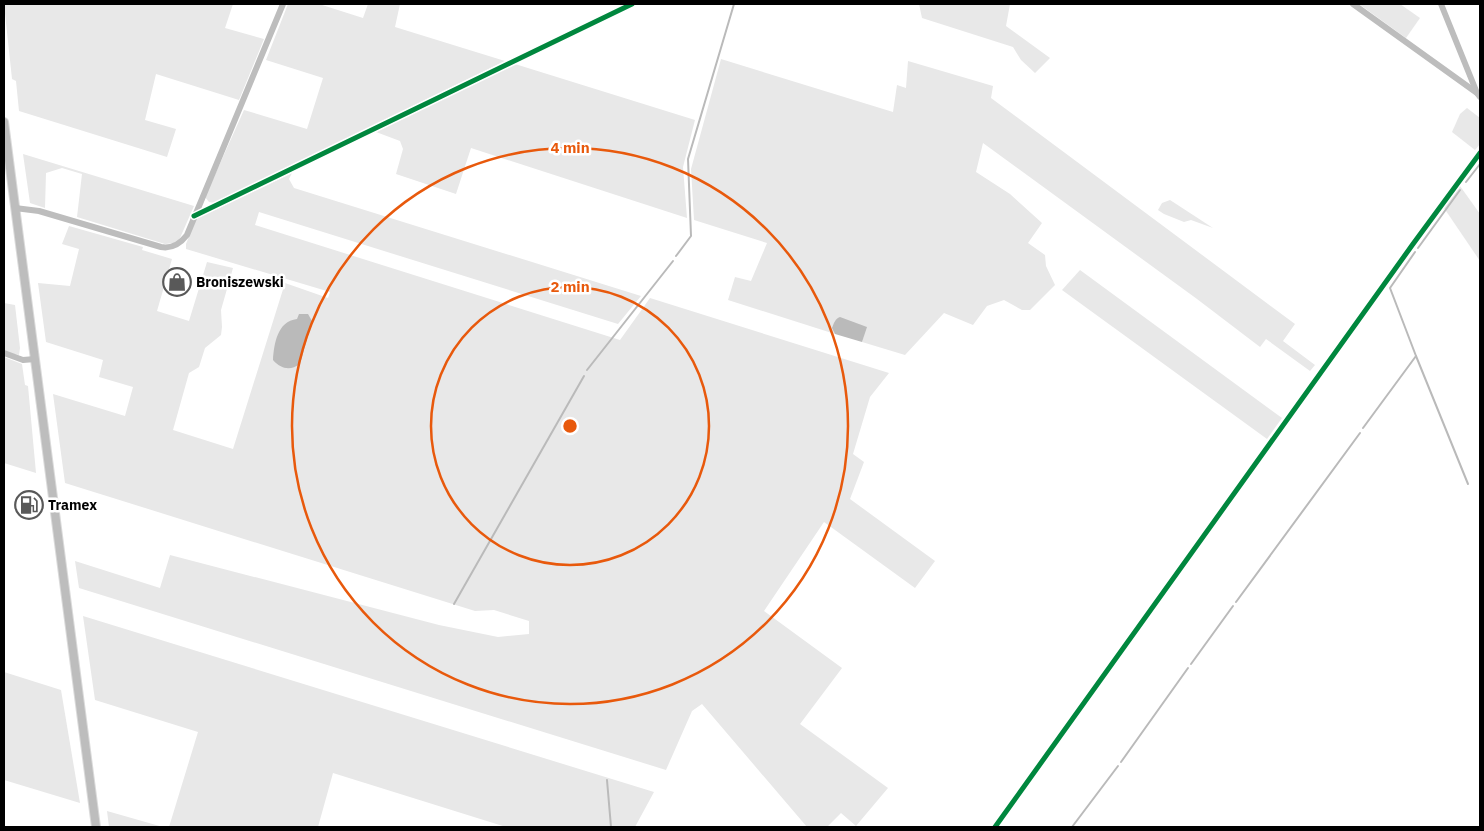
<svg xmlns="http://www.w3.org/2000/svg" width="1484" height="831" viewBox="0 0 1484 831" font-family="'IBM Plex Sans',sans-serif">
	<rect width="100%" height="100%" fill="#fff"/>
	<g fill="#e8e8e8">
		<polygon points="4,4 233,4 225,28 264,39 239,100 156,74 145,120 176,129 167,157 19,111 16,81 12,79"/>
		<polygon points="288,4 319,4 363,18 368,4 400,4 395,27 505,61 214,203 209,202 205,197 244,110 307,129 323,78 266,60"/>
		<polygon points="919,4 1010,4 1006,26 1050,58 1035,73 1021,60 1013,47 922,18"/>
		<polygon points="1359,4 1400,4 1420,18 1406,38"/>
		<polygon points="721,59 893,112 897,85 906,88 908,61 993,86 991,98 1295,324 1283,341 1315,365 1310,371 1266,339 1260,347 1197,299 983,143 976,172 1010,194 1042,223 1028,243 1045,255 1046,266 1055,285 1030,310 1022,310 1004,300 987,306 973,325 944,313 905,355 862,342 866,327 837,319 833,328 835,334 728,300 735,277 751,281 767,243 694,220 691,169"/>
		<polygon points="515,64 695,120 683,167 687,218 471,148 456,194 396,174 403,149 400,141 376,132"/>
		<polygon points="1467,108 1480,118 1480,144 1475,150 1452,132 1460,114"/>
		<polygon points="23,154 194,206 180,238 174,243 165,244 77,217 82,174 62,168 46,173 45,208 30,203"/>
		<polygon points="292,173 289,179 294,188 641,296 618,324 259,212 255,225 620,340 650,298 889,373 870,397 853,454 864,462 850,499 935,561 915,588 824,522 764,611 842,668 800,724 888,788 856,826 841,813 827,827 807,827 702,704 692,711 666,770 79,588 75,561 160,588 170,555 439,625 498,637 529,634 529,621 494,610 475,611 65,483 53,394 125,416 133,387 99,377 103,360 46,342 38,283 70,286 79,249 62,244 69,226 143,247 142,250 172,259 157,311 189,321 207,262 233,268 221,310 222,327 221,335 205,348 199,367 189,373 173,430 233,449 285,283 328,298 330,292 186,249 186,244 196,219"/>
		<polygon points="1460,186 1480,214 1480,261 1444,208"/>
		<polygon points="1170,200 1213,228 1191,220 1184,222 1164,214 1158,210 1162,203"/>
		<polygon points="1080,270 1282,418 1267,439 1062,290"/>
		<polygon points="4,303 15,305 20,348 19,355 4,352"/>
		<polygon points="4,357 22,364 25,385 28,386 36,473 4,463"/>
		<polygon points="83,616 654,792 635,827 506,827 333,773 318,827 169,827 198,732 95,700"/>
		<polygon points="4,672 61,690 80,803 4,780"/>
		<polygon points="107,811 163,827 109,827"/>
	</g>
	<g fill="#bababa">
		<path d="M299 314H308L312 321 300 364C290 371 281 369 273 360 274 345 277 321 297 319Z"/>
		<path d="M840 317 867 327 862 342 835 334 832 328C834 323 835 319 840 317Z"/>
	</g>
	<g fill="none" stroke-linecap="round" stroke-linejoin="round">
		<g stroke="#bababa" stroke-width="2">
			<polyline points="1466,182 1480,164"/>
			<polyline points="1418,248 1460,190"/>
			<polyline points="676,256 691,236 688,159 734,4"/>
			<polyline points="1416,356 1468,484"/>
			<polyline points="587,370 673,261"/>
			<polyline points="1363,428 1416,356 1390,288 1415,252"/>
			<polyline points="1236,602 1360,433"/>
			<polyline points="454,604 584,376"/>
			<polyline points="1191,664 1233,606"/>
			<polyline points="1121,762 1188,668"/>
			<polyline points="607,780 611,827"/>
			<polyline points="1072,827 1118,766"/>
		</g>
		<defs>
			<polyline id="major" points="4,122 96,827"/>
		</defs>
		<use href="#major" stroke="#dbdbdb" stroke-width="10"/>
		<g stroke="#bdbdbd" stroke-width="6">
			<polyline points="1353,4 1477,93 1480,97"/>
			<polyline points="1441,4 1477,93"/>
			<path d="M15 208 39 211 161 247C172 249 180 244 187 235L283 4"/>
			<polyline points="194,216 632,4"/>
			<polyline points="4,353 23,360 35,359"/>
			<polyline points="995,827 1413,244 1480,153"/>
		</g>
		<use href="#major" stroke="#bdbdbd" stroke-width="8"/>
		<defs>
			<g id="cycleway">
				<polyline points="194,216 632,4"/>
				<polyline points="995,827 1413,244 1480,153"/>
			</g>
		</defs>
		<use href="#cycleway" stroke="#fff" stroke-width="8"/>
		<use href="#cycleway" stroke="#00873e" stroke-width="5"/>
	</g>
	<g fill="none" stroke="#e8590c" stroke-width="2.5">
		<circle cx="570" cy="426" r="139"/>
		<circle cx="570" cy="426" r="278"/>
	</g>
	<defs>
		<symbol id="shop-ring" viewBox="-11 -11 22 22"><circle r="9.5" fill="#fff" stroke="#595959" stroke-width="1.5"/><path d="M-5-2.5h2.3a2.7 3.5 0 0 1 5.4 0H5L5.5 6h-11ZM-1.5-2.5h3a1.5 2.3 0 0 0-3 0Z" fill="#595959"/></symbol>
		<symbol id="fuel-ring" viewBox="-11 -11 22 22"><circle r="9.5" fill="#fff" stroke="#595959" stroke-width="1.5"/><path d="M-5.5-6h7V0h2V4h1.3V-2.5L3-4.5l.8-.8L6-3V5H2.5V1h-1V6h-7ZM-4.2-4.7v3.2H.2V-4.7Z" fill="#595959"/></symbol>
	</defs>
	<g fill-rule="evenodd">
		<use href="#shop-ring" x="161" y="266" width="32" height="32"/>
		<use href="#fuel-ring" x="13" y="489" width="32" height="32"/>
	</g>
	<g text-anchor="middle" stroke-width="5" stroke-linejoin="round" paint-order="stroke">
		<g font-size="14" font-weight="bold" fill="#000" stroke="#fff" text-anchor="start">
			<text x="196" y="287">Broniszewski</text>
			<text x="48" y="510">Tramex</text>
		</g>
	</g>
	<circle cx="570" cy="426" r="8" fill="#e8590c" stroke="#fff" stroke-width="2.5"/>
	<g font-size="15" text-anchor="middle" font-weight="bold" fill="#e8590c" stroke="#fff" stroke-width="5" stroke-linejoin="round" paint-order="stroke">
		<text x="570" y="153">4 min</text>
		<text x="570" y="292">2 min</text>
	</g>
	<rect width="1484" height="831" fill="none" stroke="#000000" stroke-width="10"/>
</svg>
